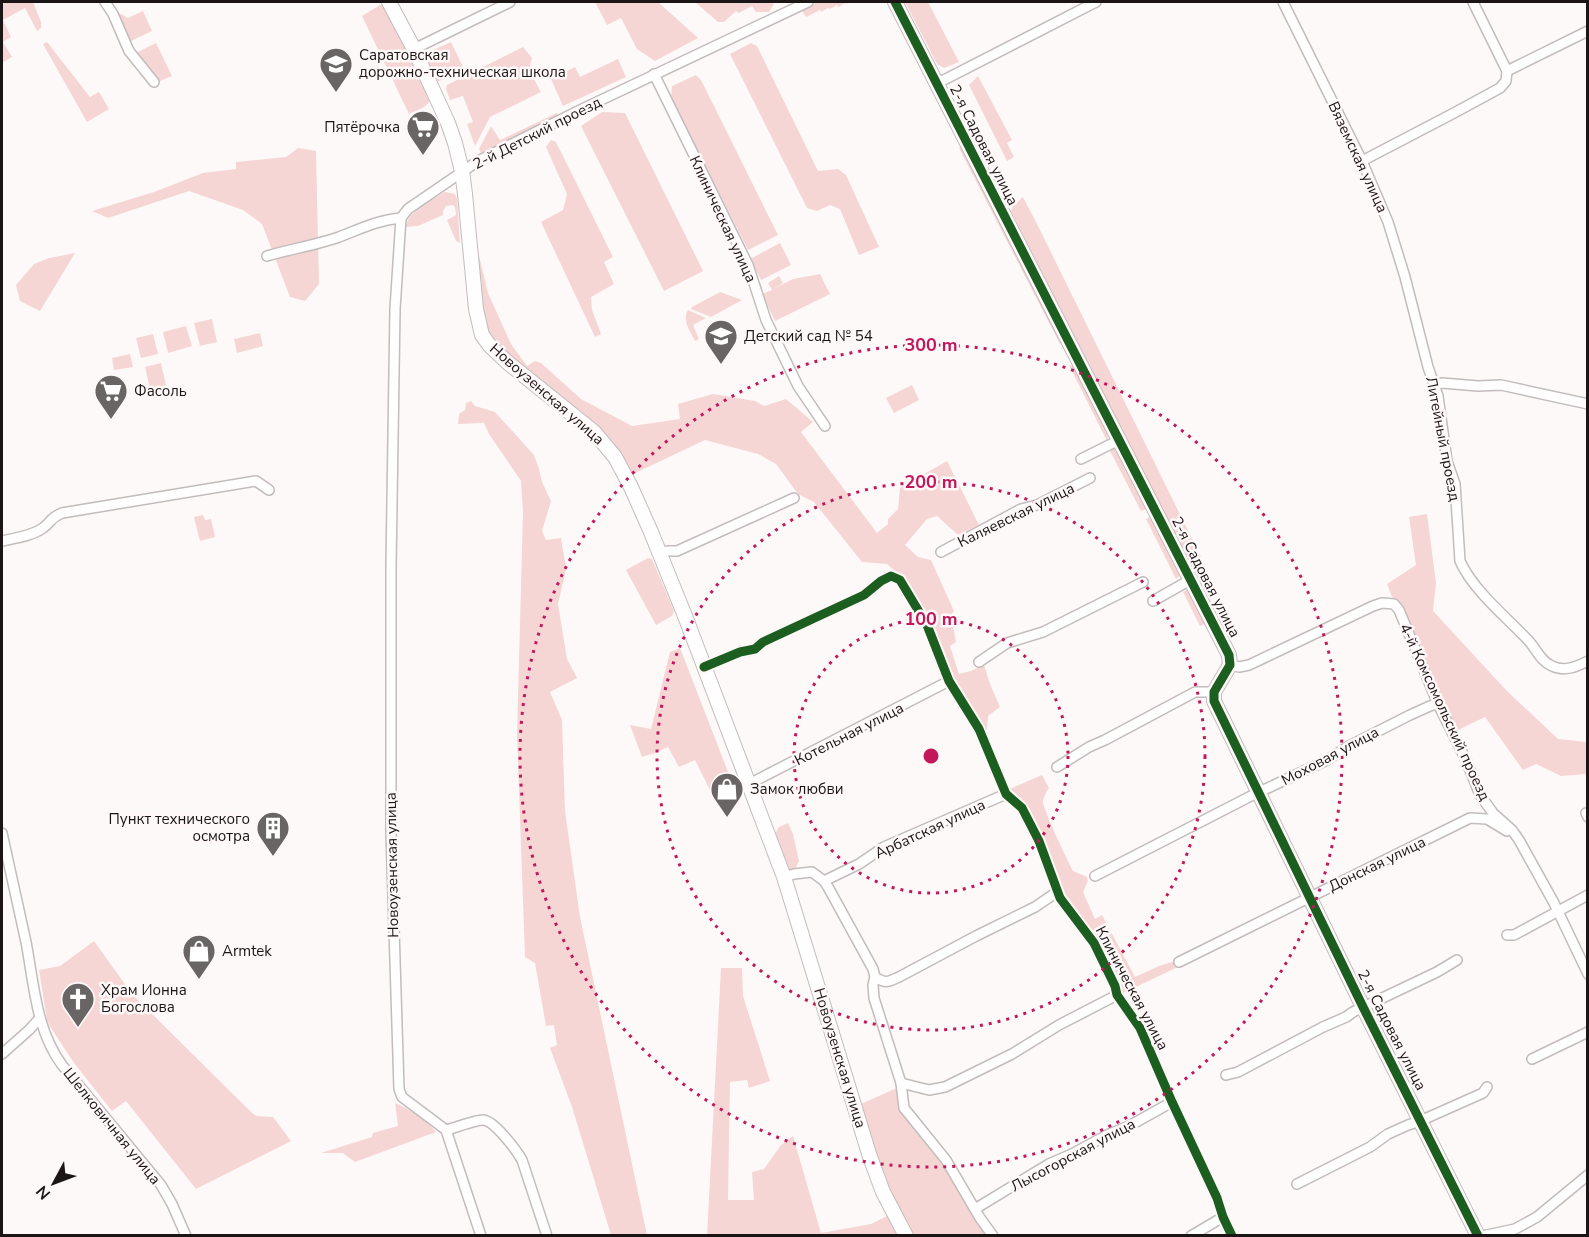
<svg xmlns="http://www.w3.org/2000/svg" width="1589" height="1237" viewBox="0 0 1589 1237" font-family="'Nunito Sans',sans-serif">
	<rect width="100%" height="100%" fill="#fef9f9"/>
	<g fill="#f6d6d4">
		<polygon points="2,2 33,2 41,22 41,28 37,31 25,8 3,20 11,37 3,42 12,57 3,62 2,59"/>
		<polygon points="595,2 658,2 698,38 655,61 637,49 621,18 607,25"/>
		<polygon points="695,2 771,2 774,4 769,12 756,12 752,6 739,13 736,11 724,22 718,22"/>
		<polygon points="818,2 851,2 846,4 845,3 838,7 837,5 830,9 828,8 821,12 820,10 806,17 801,9"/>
		<polygon points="905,2 928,2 959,62 944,68 937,64"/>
		<path d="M380 5H384L386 8 430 99C428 108 416 110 409 114L362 16Z"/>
		<polygon points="143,11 152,31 129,42 116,16 121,14 128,18"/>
		<polygon points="47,42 90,97 99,92 109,109 87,122 43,44"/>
		<polygon points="451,42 464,69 437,82 424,54"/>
		<polygon points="156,43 172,76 158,82 134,54"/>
		<polygon points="751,43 757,46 818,171 838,169 846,175 879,247 859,255 840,209 830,205 817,211 807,208 730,54"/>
		<polygon points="523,47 532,58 529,70 541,92 490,117 475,146 467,124 473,122 463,96 450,100 446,89 447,85"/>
		<polygon points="618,59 626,77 563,106 551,79 575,67 580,77"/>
		<polygon points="696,75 701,80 778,235 748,250 671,98 672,86"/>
		<polygon points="978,76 1012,140 1007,143 1014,157 1007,161 969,85"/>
		<polygon points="602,112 625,113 703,271 664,291 581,126"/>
		<polygon points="557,113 559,117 482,156 479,149 491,126 500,140"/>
		<polygon points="551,140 556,142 613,257 604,262 614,284 591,297 592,310 601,334 595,337 541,222 563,210 567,194 546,147"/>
		<polygon points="965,144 1065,342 1060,344 959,148"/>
		<polygon points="298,148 316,151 319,284 305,301 290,297 262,224 243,210 189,191 108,218 92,211 154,192 203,173 236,169 236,162 286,157"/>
		<path d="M445 192 455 194 457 199 460 243 456 241 447 220 456 215 455 207 453 205 446 206 443 211V215L418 226 405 227C411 209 429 202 445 192Z"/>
		<polygon points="1023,197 1038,226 1201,557 1190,560 1186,557 1011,211 1013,206"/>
		<path d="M476 243 488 293 511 344 527 366 535 361 541 363 581 399 632 426 680 419 678 404 713 394 755 401 764 406 786 399 813 422 801 432 877 533 888 524V519L898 509 900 488 947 461 979 525 958 535 937 516 927 519 905 545 918 557 931 560 954 611 951 615 956 642 950 646 959 674 971 671 984 665 990 684 1000 707 988 716 986 739 949 675 903 578 887 564 862 562 814 502 798 494 776 464 758 454 705 440 631 475 510 357C502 350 493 342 488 332 479 311 478 267 476 243Z"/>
		<polygon points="780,243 791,265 761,280 750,259"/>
		<polygon points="75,253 40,311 20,301 16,285 34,264 49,258"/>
		<polygon points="820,274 830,294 775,321 762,294 772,290 768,283 779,276 783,283 773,289 793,279"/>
		<polygon points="720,292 742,300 711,317 691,309 692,307"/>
		<path d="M688 310 706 318 693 325 699 339 695 341C690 331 682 321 688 310Z"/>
		<polygon points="212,319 217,342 200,346 194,323"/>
		<polygon points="186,326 192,346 168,353 163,332"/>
		<polygon points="260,333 263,346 237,353 234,339"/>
		<polygon points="153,334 158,354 141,358 136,338"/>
		<polygon points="130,354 133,367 114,370 112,358"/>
		<polygon points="161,363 166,385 150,389 145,367"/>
		<polygon points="1069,365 1078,368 1107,428 1108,443"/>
		<polygon points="912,385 919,400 894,413 886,398"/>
		<polygon points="471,401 475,406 495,412 534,455 539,469 542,482 551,501 542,531 546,540 561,538 566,569 558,604 567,659 577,678 550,692 562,720 565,811 580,917 647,1235 611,1235 572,1107 550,1048 557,1045 554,1025 546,1026 535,963 525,957 517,734 523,512 521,481 489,434 484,423 458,424 459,414 465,410 466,403"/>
		<polygon points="1109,449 1115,449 1146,509 1141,511"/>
		<polygon points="1427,514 1436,583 1433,611 1507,691 1558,739 1587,742 1587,774 1561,776 1536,764 1523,770 1485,717 1456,731 1445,711 1396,600 1392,597 1387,584 1416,565 1409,517"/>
		<polygon points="203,515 205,520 211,519 215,537 200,541 194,517"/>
		<polygon points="1151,517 1182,575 1176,579 1146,519"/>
		<polygon points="648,558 652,559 674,611 672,616 656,625 626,570"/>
		<polygon points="1189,589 1206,623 1200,626 1183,592"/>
		<polygon points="680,648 737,795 717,804 695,760 679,767 668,747 655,753 642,757 630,725 651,729 670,652"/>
		<path d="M1042 775 1049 788C1046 792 1044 796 1043 801 1043 810 1067 859 1073 871L1087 877 1088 881 1083 892 1095 919 1102 915 1135 977 1159 966 1175 961 1182 965 1121 994 1061 894 1041 838 1025 804 1007 790Z"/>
		<polygon points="788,823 793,834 799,861 795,869 790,870 786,868 774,836 779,827"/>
		<polygon points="94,941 132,994 249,1110 256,1116 273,1117 291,1141 196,1189 126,1101 112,1111 74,1063 51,1028 47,1020 39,970 60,966"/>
		<polygon points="721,968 742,968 743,996 770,1081 749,1088 747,1080 730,1082 728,1200 754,1200 752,1172 764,1169 781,1145 793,1136 821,1233 871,1224 889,1215 900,1235 707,1236"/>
		<polygon points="899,1087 899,1098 904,1117 949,1173 976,1220 988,1235 913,1235 889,1191 861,1104"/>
		<path d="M395 1103C410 1109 426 1120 436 1132L355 1162 343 1153H321L372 1137 373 1133 398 1126Z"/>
	</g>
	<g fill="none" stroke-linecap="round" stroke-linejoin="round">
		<defs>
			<g id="street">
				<polyline points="105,2 113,14 129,51 154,82"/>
				<path d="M1283 2 1362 161 1388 222 1405 277 1428 367 1438 396 1447 461 1455 484 1460 561C1473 590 1505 616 1527 639 1536 648 1540 661 1552 666 1564 672 1576 667 1588 661"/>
				<polyline points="1473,2 1507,71"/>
				<polyline points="414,49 510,2"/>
				<polyline points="1507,71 1588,31"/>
				<polyline points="654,74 748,265 766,320 798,386 825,426"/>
				<polyline points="936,84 1096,2"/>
				<polyline points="1362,161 1454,113 1500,88 1506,81 1507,71"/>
				<polyline points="401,218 395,309 391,566 391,832 399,1089 402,1097 446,1130"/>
				<path d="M267 256C291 249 316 245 339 237 360 229 378 220 401 218L408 209 478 161 580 110 808 2"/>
				<polyline points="1435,385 1442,383 1478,386 1501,385 1588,404"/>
				<polyline points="1081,459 1119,440"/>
				<path d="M2 541C15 538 32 536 43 528 52 521 50 518 62 513L256 481 269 490"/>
				<polyline points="941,552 1021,509 1037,505 1090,478"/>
				<polyline points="660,554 667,551 677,551 794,498"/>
				<polyline points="1153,601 1190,580"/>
				<polyline points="979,662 1007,643 1043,632 1143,582"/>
				<polyline points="1230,665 1239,667 1249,665 1373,606 1382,603 1394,604 1399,610 1438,704 1466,760 1480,795 1493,813 1512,830 1519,840 1554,903 1588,974"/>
				<polyline points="704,667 740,652 755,649 763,642 864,595 881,581 891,576 900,580 927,625 949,681 979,729 1006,794 1022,808 1039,841 1060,898 1094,943 1115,986 1117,995 1140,1028 1172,1102 1217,1198 1223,1217 1232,1236"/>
				<polyline points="1057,767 1089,747 1105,740 1195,692 1214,692"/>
				<polyline points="749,784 949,681"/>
				<polyline points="1586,813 1588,817"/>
				<path d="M2 833C10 869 18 905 26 942 34 984 36 1030 62 1065L161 1185 172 1204 186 1236"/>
				<polyline points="1095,876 1251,796 1327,760 1349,746 1410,715 1430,706 1438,704"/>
				<polyline points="784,877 794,874 812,872 824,881 828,887 873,969 875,977 873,985 874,998 901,1083 904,1108 946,1160 980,1218 993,1236"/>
				<polyline points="824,881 859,864 884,847 1006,794"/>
				<polyline points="1507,935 1514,935 1588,895"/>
				<polyline points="1179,962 1470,818 1487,819 1507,831"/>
				<path d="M875 977C886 984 888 982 899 977L976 936 1035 907 1057 892"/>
				<polyline points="2,1054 29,1030 40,1018"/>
				<polyline points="1532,1059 1588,1032"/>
				<polyline points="1226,1075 1238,1072 1323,1027 1346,1017 1353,1012 1437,972 1457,960"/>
				<polyline points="901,1083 929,1090 945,1087 1012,1054 1059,1025 1117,995"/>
				<path d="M446 1130C455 1128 475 1120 483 1120 494 1120 517 1151 522 1160L547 1236"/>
				<polyline points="446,1130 481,1236"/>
				<polyline points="1297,1184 1370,1147 1388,1134 1408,1125 1420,1121 1483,1093 1487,1087"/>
				<polyline points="975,1209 1049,1164 1072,1154 1107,1135 1129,1126 1172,1102"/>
				<polyline points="1191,1236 1223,1217"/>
				<polyline points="1482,1236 1515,1229 1537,1217 1588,1175"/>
			</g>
			<g id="secondary">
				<polyline points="389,2 414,49 448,123 455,143 462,171 465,194 476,309 482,335 490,346 507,362 594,432 615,457 631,487 651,532 685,616 784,877 870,1157 883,1192 906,1236"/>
				<polyline points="895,2 1229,655 1230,665 1214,692 1214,701 1363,1007 1478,1236"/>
			</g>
		</defs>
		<use href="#street" stroke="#c2bcbc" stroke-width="12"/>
		<use href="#secondary" stroke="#c2bcbc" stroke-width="16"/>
		<use href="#street" stroke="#fffefe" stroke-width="9"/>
		<use href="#secondary" stroke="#fffefe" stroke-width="14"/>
		<defs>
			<g id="cycleway">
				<polyline points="895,2 1229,655 1230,665 1214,692 1214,701 1363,1007 1478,1236"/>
				<polyline points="704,667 740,652 755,649 763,642 864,595 881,581 891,576 900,580 927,625 949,681 979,729 1006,794 1022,808 1039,841 1060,898 1094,943 1115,986 1117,995 1140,1028 1172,1102 1217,1198 1223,1217 1232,1236"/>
			</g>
		</defs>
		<use href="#cycleway" stroke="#fff8f8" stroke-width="13"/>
		<use href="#cycleway" stroke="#1b5e20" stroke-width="9"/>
	</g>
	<g fill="none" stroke="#c2185b" stroke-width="3" stroke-dasharray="3 6">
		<circle cx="931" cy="756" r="137"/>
		<circle cx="931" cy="756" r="274"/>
		<circle cx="931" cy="756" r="411"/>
	</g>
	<defs>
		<symbol id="university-pin" viewBox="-11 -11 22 30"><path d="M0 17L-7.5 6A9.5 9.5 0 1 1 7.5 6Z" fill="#6a6565" stroke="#fff8f8"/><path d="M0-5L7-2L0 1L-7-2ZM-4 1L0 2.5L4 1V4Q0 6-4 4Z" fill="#fff"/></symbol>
		<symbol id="supermarket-pin" viewBox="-11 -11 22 30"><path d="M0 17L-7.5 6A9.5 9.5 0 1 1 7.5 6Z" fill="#6a6565" stroke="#fff8f8"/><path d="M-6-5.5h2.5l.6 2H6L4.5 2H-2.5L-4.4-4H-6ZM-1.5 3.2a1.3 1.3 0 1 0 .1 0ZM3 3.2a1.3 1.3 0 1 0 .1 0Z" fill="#fff"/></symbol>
		<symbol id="school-pin" viewBox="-11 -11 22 30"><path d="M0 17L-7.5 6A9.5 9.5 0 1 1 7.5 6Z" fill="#6a6565" stroke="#fff8f8"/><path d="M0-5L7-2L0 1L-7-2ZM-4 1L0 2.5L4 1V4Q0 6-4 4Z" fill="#fff"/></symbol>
		<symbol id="shop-pin" viewBox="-11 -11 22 30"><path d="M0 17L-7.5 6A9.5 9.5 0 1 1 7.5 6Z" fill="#6a6565" stroke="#fff8f8"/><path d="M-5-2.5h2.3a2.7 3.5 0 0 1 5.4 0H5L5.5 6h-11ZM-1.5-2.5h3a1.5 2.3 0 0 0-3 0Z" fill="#fff"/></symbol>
		<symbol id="building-pin" viewBox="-11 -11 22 30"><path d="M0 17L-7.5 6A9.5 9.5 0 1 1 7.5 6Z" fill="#6a6565" stroke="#fff8f8"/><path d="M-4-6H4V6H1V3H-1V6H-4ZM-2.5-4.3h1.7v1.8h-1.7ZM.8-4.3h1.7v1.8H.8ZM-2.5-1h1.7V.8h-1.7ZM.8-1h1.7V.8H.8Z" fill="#fff"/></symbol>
		<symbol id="church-pin" viewBox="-11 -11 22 30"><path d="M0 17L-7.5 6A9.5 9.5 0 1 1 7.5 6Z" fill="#6a6565" stroke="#fff8f8"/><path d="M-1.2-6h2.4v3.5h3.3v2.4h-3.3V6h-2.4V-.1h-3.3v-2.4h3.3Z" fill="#fff"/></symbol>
	</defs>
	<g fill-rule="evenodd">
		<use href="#university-pin" x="317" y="45" width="38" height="52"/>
		<use href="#supermarket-pin" x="404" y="108" width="38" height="52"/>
		<use href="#school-pin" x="702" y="317" width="38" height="52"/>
		<use href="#supermarket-pin" x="92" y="372" width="38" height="52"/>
		<use href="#shop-pin" x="708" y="770" width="38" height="52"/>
		<use href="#building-pin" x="254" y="809" width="38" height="52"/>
		<use href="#shop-pin" x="180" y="932" width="38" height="52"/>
		<use href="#church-pin" x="59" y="980" width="38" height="52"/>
	</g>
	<g text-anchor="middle" stroke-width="5" stroke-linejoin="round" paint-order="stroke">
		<g font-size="15" fill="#1b1615" stroke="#fff8f8" text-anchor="start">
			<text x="359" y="60">Саратовская<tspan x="359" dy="17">дорожно-техническая школа</tspan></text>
			<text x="400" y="132" text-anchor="end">Пятёрочка</text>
			<text x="744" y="341">Детский сад № 54</text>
			<text x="134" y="396">Фасоль</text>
			<text x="750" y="794">Замок любви</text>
			<text x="250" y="824" text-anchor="end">Пункт технического<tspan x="250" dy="17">осмотра</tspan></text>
			<text x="222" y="956">Armtek</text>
			<text x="101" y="995">Храм Ионна<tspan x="101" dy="17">Богослова</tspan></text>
		</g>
		<g font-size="15" fill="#1b1615" stroke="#fff8f8">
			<text transform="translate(537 133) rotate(-27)" y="5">2-й Детский проезд</text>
			<text transform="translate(984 145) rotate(63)" y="5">2-я Садовая улица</text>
			<text transform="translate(1358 157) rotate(65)" y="5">Вяземская улица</text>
			<text transform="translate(723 219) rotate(65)" y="5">Клиническая улица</text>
			<text transform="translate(547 394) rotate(41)" y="5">Новоузенская улица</text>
			<text transform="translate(1443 439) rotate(79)" y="5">Литейный проезд</text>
			<text transform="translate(1016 515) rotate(-26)" y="5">Каляевская улица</text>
			<text transform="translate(1206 577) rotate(63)" y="5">2-я Садовая улица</text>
			<text transform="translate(1445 712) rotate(65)" y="5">4-й Комсомольский проезд</text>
			<text transform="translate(849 734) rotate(-27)" y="5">Котельная улица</text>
			<text transform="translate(1330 756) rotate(-28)" y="5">Моховая улица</text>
			<text transform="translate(930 829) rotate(-25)" y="5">Арбатская улица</text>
			<text transform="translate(1377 864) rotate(-26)" y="5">Донская улица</text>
			<text transform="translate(392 865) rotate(-91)" y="5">Новоузенская улица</text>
			<text transform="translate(1132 988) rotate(62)" y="5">Клиническая улица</text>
			<text transform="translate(1392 1030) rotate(63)" y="5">2-я Садовая улица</text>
			<text transform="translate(840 1058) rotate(73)" y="5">Новоузенская улица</text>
			<text transform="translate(112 1126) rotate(51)" y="5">Шелковичная улица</text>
			<text transform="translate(1073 1155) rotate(-28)" y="5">Лысогорская улица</text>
		</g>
	</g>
	<circle cx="931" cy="756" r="9" fill="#c2185b" stroke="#fff8f8" stroke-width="3"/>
	<g font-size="18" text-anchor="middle" font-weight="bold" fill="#c2185b" stroke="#fff8f8" stroke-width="5" stroke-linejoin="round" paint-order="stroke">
		<text x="931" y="351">300 m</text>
		<text x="931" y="488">200 m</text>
		<text x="931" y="625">100 m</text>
	</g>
	<rect width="1589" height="1237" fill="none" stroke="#1b1615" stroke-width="6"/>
	<g transform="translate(54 1183) rotate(229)" stroke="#fff8f8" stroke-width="4.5" paint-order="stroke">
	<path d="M0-4.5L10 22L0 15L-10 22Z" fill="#1b1615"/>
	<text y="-9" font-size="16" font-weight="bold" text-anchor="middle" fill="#1b1615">N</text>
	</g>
</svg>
